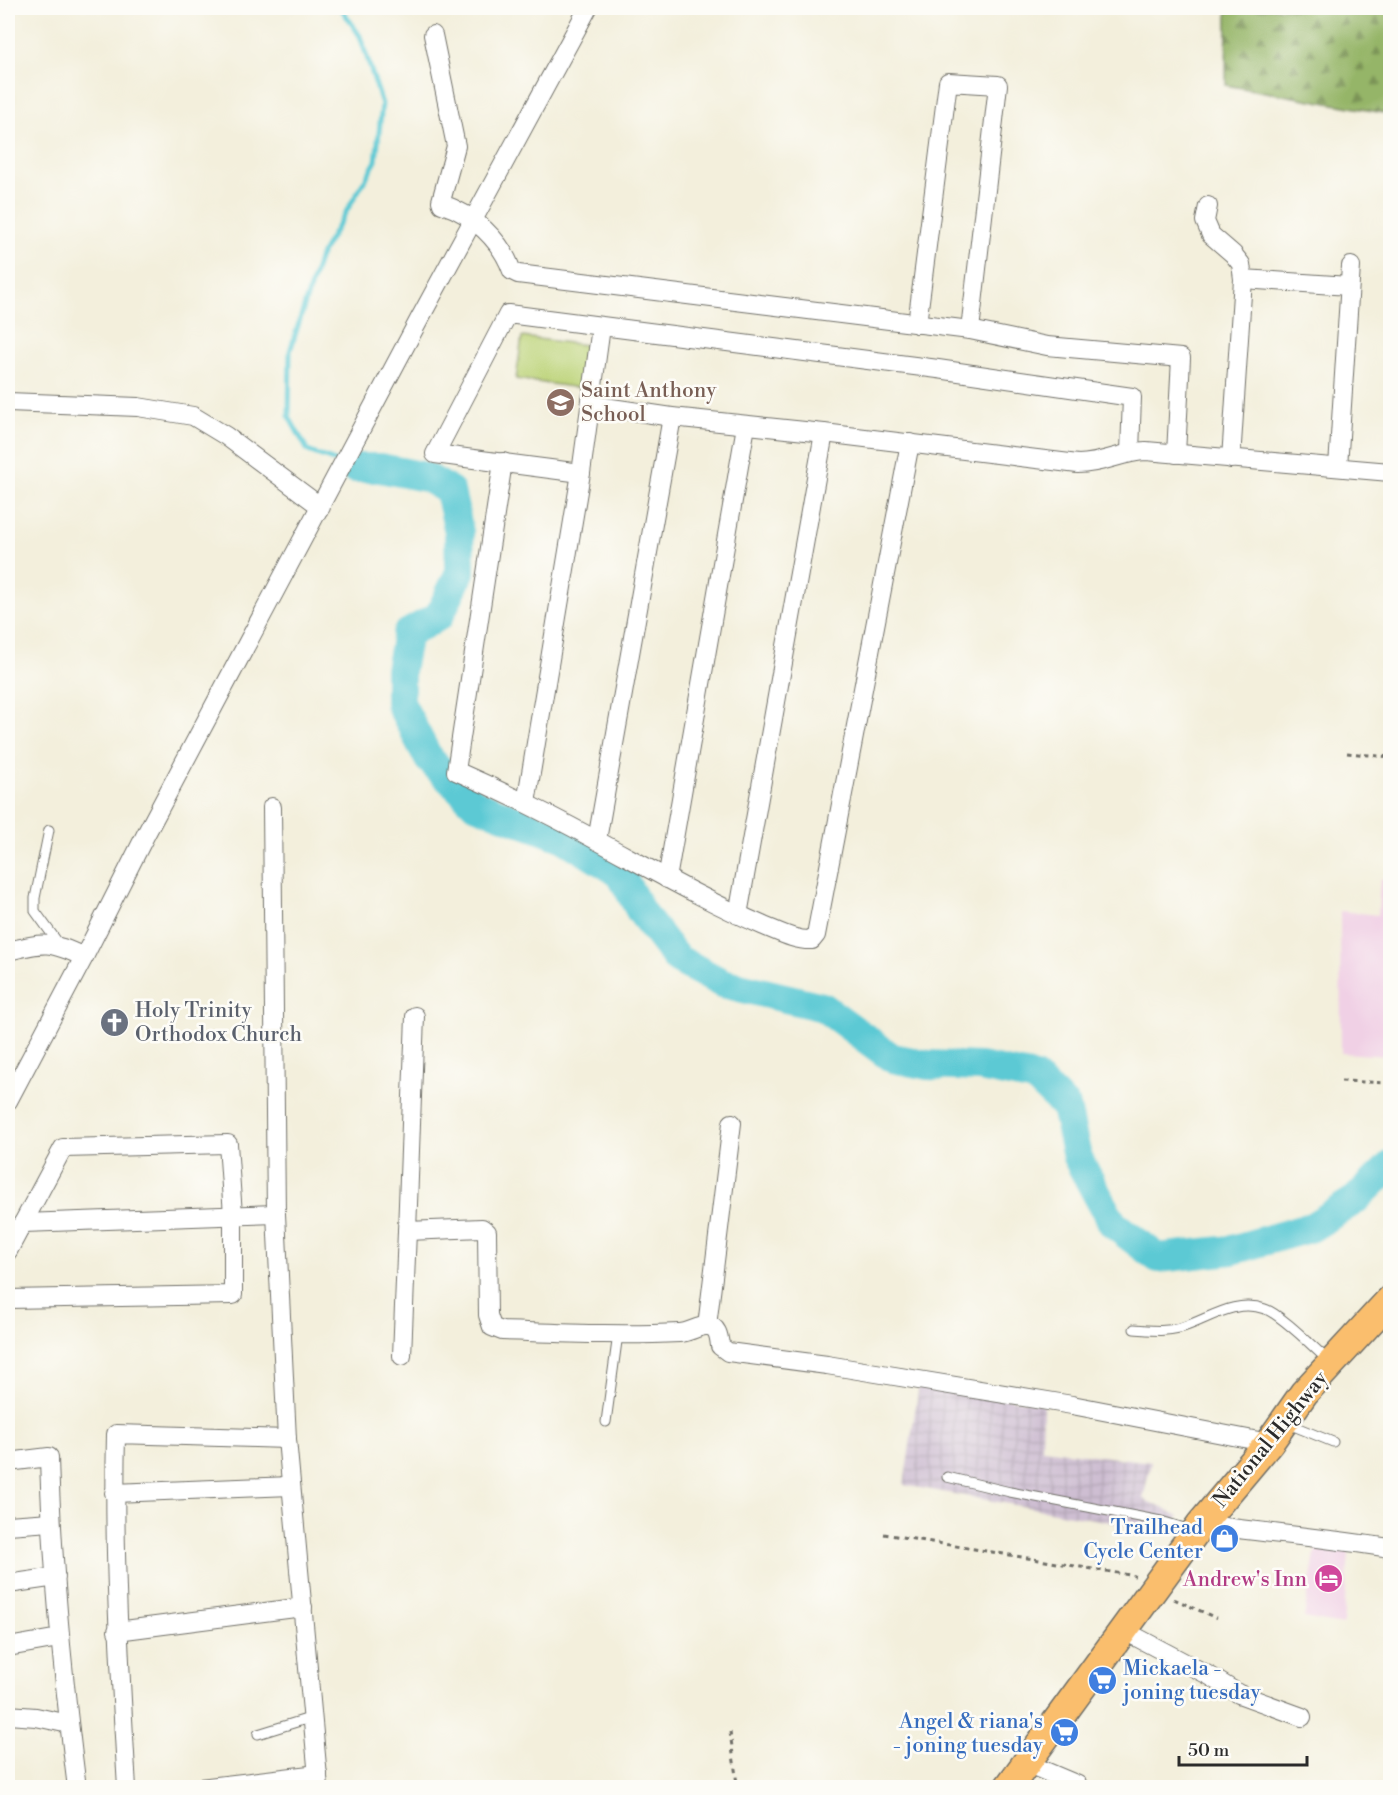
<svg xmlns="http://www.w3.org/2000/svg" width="1398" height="1795" viewBox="0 0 1398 1795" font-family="'Libre Bodoni',serif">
	<defs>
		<pattern id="industrial-grid" width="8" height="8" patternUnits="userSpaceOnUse" patternTransform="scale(1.5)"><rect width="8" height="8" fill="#cebed2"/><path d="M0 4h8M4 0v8" fill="none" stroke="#b1a3b4"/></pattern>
		<pattern id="forest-firs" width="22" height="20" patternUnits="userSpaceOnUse" patternTransform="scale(1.5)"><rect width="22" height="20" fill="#95b568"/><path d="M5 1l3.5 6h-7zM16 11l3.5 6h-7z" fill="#7a9356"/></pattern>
	</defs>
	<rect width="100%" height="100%" fill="#fdfcf7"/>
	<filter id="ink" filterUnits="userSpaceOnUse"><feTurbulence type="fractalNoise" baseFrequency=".0167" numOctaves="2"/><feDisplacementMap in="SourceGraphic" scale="12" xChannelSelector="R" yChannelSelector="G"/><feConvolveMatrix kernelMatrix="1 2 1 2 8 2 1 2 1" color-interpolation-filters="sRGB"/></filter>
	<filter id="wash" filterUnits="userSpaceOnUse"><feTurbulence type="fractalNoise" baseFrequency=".008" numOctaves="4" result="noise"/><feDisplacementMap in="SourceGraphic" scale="24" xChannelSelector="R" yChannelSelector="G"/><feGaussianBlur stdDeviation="1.35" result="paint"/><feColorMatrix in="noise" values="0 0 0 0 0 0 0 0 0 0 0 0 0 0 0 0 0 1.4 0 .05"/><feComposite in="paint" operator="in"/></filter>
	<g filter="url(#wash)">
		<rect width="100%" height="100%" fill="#f3efdc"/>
		<g fill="#f0d0e5">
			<polygon points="1380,879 1390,880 1390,1056 1341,1053 1340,911 1378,915"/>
			<polygon points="1318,1536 1350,1541 1343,1625 1304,1618"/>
		</g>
		<polygon fill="url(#industrial-grid)" points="919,1385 1043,1404 1042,1449 1151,1462 1143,1499 1179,1516 1166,1532 904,1485"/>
		<polygon fill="url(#forest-firs)" stroke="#60704a" stroke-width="1.5" points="1227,8 1390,8 1390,114 1226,85"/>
		<polygon fill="#bcd378" stroke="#747f52" stroke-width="1.5" points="522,337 593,346 586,389 516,379"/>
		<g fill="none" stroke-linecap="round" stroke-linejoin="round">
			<polyline stroke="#5cc9d4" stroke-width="5" points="341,8 360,36 382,104 376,161 320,256 290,351 289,417 308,451 354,468"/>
			<polyline stroke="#5cc9d4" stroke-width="30" points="354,468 380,468 426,477 450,491 459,532 460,572 439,616 407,634 400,670 400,703 429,759 475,804 564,838 620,873 641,912 677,959 722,983 823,1007 892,1058 928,1065 980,1067 1035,1078 1066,1107 1077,1157 1113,1224 1158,1258 1232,1250 1312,1227 1355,1200 1390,1166"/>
		</g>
	</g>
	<g filter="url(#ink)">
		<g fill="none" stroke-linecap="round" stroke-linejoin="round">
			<defs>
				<g id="lane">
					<polyline points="49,830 35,898 35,911 59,944"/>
					<path d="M1134 1329C1150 1330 1165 1332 1180 1328 1208 1320 1234 1298 1265 1309 1281 1314 1315 1349 1330 1362"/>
					<polyline points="606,1422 618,1334"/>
					<polyline points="1286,1423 1333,1442"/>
					<polyline points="947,1477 1010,1492 1161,1521 1191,1530"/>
					<polyline points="258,1734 313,1717"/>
				</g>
				<g id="street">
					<path d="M433 35 456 146 441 201 442 204C473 214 501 240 512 271L518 274 970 330 1047 346 1181 358 1176 454"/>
					<polyline points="1208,206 1205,221 1211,235 1233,254 1241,264 1243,279 1231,459"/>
					<polyline points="1243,279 1349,286"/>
					<polyline points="917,324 948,82 998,85 970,330"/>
					<polyline points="8,402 138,407 193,416 226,436 321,507"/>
					<path d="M591 405 672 417 824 433 1078 464C1104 464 1121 452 1146 451L1390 472"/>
					<path d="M503 462 456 771C504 792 550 815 596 840 652 870 706 901 764 926 779 932 796 941 812 940L816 935 910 443"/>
					<polyline points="1338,467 1351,266"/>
					<polyline points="581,473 435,454 508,314 938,369 1132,397 1130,452"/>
					<polyline points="526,803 581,473 601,327"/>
					<polyline points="272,807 276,1214 287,1439 319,1788"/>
					<polyline points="597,840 672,417"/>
					<polyline points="667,879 746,426"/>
					<polyline points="738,915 824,433"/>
					<path d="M8 951C45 942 49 941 84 957"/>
					<path d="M415 1016 407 1231 482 1228 487 1232 488 1315 492 1327 502 1331C561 1333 620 1336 679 1333 689 1333 697 1326 706 1326 718 1325 719 1337 720 1346L728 1352 827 1365 1072 1405 1269 1443"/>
					<polyline points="8,1101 84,957 146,834 420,318 588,8"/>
					<polyline points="23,1223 276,1214"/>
					<polyline points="8,1251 63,1148 228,1144 233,1215 233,1295 8,1299"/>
					<polyline points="707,1326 732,1123"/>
					<polyline points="402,1356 407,1231"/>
					<path d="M8 1462 49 1457C52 1568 63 1678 77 1788"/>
					<polyline points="114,1493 291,1486"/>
					<path d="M1201 1524C1264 1533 1328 1538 1390 1548"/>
					<polyline points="8,1525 51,1522"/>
					<polyline points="8,1584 56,1577"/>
					<polyline points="1123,1630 1210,1676 1239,1694 1302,1717"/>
					<polyline points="117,1631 303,1607"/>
					<polyline points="8,1647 59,1638"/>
					<polyline points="8,1715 36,1717 69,1724"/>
					<polyline points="1026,1763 1078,1785"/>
					<path d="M127 1788C120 1670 113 1552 116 1434L287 1439"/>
					<polyline points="200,1788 318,1774"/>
				</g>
				<polyline id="primary" points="1008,1788 1201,1524 1269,1443 1304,1393 1390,1300"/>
			</defs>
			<use href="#lane" stroke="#717069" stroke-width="11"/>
			<use href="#street" stroke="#717069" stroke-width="20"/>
			<use href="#primary" stroke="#717069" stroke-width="31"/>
			<g stroke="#717069" stroke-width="3" stroke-dasharray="4.5 4.5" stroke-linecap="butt">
				<polyline points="1347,753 1390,757"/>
				<polyline points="1341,1081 1390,1083"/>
				<polyline points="884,1534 1135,1576"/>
				<polyline points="1174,1599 1216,1618"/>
				<polyline points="730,1732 737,1784 765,1788"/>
			</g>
			<use href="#lane" stroke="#fff" stroke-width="9"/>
			<use href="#street" stroke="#fff" stroke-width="18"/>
			<use href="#primary" stroke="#fabe6d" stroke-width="28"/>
		</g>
	</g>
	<defs>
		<symbol id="school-disc" viewBox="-11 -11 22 22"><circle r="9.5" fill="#8d6e63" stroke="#fdfcf7"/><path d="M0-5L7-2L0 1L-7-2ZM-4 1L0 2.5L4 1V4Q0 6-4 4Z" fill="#fff"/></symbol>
		<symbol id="church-disc" viewBox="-11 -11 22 22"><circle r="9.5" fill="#6b7280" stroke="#fdfcf7"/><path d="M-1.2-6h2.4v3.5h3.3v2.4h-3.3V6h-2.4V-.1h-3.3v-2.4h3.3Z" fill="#fff"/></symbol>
		<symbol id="shop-disc" viewBox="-11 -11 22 22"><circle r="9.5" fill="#3f7fe0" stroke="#fdfcf7"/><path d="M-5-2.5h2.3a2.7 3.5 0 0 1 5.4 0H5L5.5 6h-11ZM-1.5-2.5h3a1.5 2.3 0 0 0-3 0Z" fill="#fff"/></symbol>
		<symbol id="hotel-disc" viewBox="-11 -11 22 22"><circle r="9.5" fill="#d1479c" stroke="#fdfcf7"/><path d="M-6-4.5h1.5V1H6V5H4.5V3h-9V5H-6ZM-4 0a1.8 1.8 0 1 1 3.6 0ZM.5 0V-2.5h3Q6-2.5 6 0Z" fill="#fff"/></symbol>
		<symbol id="supermarket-disc" viewBox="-11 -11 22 22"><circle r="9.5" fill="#3f7fe0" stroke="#fdfcf7"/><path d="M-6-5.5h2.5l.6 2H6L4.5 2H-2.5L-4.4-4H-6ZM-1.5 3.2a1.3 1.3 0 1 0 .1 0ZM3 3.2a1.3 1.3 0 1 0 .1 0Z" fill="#fff"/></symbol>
	</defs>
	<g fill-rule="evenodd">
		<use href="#school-disc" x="544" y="386" width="33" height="33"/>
		<use href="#church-disc" x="98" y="1006" width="33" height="33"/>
		<use href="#shop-disc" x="1208" y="1522" width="33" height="33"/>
		<use href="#hotel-disc" x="1312" y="1562" width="33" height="33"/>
		<use href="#supermarket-disc" x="1086" y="1664" width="33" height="33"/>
		<use href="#supermarket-disc" x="1048" y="1716" width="33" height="33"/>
	</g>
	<g text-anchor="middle" stroke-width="5" stroke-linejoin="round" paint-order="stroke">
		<g font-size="21" fill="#785e54" stroke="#fdfcf7" text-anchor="start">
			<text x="581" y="397">Saint Anthony<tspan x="581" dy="24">School</tspan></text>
		</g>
		<g font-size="21" fill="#5b616d" stroke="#fdfcf7" text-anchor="start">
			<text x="135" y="1017">Holy Trinity<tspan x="135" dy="24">Orthodox Church</tspan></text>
		</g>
		<g font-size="21" fill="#2b2b2b" stroke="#fdfcf7">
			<text transform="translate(1270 1439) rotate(-51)" y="7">National Highway</text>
		</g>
		<g font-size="21" fill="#366cbe" stroke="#fdfcf7" text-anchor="end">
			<text x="1203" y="1534">Trailhead<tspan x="1203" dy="24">Cycle Center</tspan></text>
			<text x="1123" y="1675" text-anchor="start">Mickaela -<tspan x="1123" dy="24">joning tuesday</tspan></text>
			<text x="1043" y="1728">Angel &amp; riana's<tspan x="1043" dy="24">- joning tuesday</tspan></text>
		</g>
		<g font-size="21" fill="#b23c85" stroke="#fdfcf7" text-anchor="end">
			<text x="1307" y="1586">Andrew's Inn</text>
		</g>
	</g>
	<rect width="1398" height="1795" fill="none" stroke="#fdfcf7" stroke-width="30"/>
	<path d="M1179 1756v9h128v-9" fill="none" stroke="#2b2b2b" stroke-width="3"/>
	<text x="1188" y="1756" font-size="18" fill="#2b2b2b" stroke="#fdfcf7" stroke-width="4.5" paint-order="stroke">50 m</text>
</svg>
